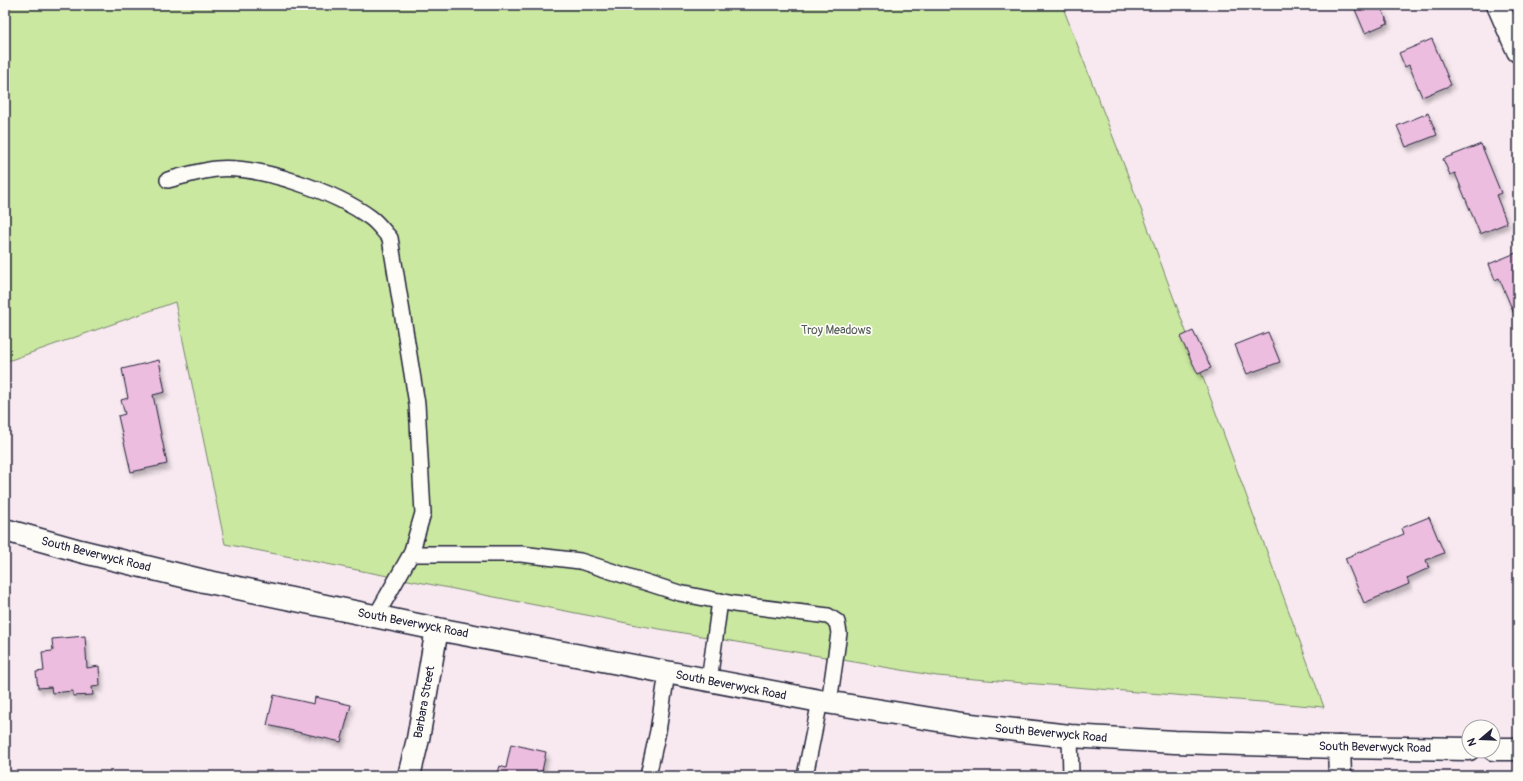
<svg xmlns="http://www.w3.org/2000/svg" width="1523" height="781" viewBox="0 0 1523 781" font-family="Pangolin,sans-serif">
	<defs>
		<filter id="shadow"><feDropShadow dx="2.5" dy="4.5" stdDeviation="2" flood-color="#0004"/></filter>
	</defs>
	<rect width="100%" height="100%" fill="#f8e9f0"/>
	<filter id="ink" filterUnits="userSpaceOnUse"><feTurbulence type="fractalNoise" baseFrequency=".025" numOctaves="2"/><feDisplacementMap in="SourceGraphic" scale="8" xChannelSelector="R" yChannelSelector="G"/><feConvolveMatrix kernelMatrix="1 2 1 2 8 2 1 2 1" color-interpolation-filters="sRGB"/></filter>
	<g filter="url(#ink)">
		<polygon fill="#cae8a0" stroke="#76856e" points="5,5 1062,5 1141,209 1324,707 937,676 642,626 225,544 175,302 5,362"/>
		<g fill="#ecbddf" stroke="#22223b" filter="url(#shadow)">
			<polygon points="1359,5 1380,5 1388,23 1365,33 1354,7"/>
			<polygon points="1432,39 1451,85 1422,97 1409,65 1405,67 1399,53"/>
			<polygon points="1428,113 1437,135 1406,147 1397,126"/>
			<polygon points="1481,144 1501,193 1496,195 1507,223 1480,234 1455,173 1450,175 1443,159"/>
			<polygon points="1518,252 1518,323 1499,278 1495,280 1489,264"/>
			<polygon points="1193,331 1211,368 1198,374 1180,337"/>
			<polygon points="1268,332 1280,362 1247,374 1235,345"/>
			<polygon points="159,360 165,392 153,395 167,464 131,472 118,416 125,414 121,400 128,398 122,369"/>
			<polygon points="1429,517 1444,553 1426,560 1429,568 1407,578 1409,584 1364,603 1345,558 1404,534 1402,528"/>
			<polygon points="85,636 87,668 99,666 100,686 92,687 93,695 73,696 73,691 52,693 51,687 38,688 36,672 44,671 42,652 53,651 52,639"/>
			<polygon points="274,695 314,704 315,697 351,705 341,742 267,725"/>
			<polygon points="511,744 546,752 541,776 497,776 500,766 506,768"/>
			<polygon points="301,772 319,776 300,776"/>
		</g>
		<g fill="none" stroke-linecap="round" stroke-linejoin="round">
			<defs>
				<g id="service">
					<path d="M168 180C183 176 200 171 216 169 259 165 336 192 371 218 378 223 384 232 390 238L417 404 423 513 411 554 376 616"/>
					<polyline points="411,554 521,554 580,561 679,593 734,604 828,616 837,622 839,633 829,703"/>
					<polyline points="709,681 720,601"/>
					<polyline points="1070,736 1071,776"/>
					<polyline points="648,776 658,731 667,673"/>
					<polyline points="805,776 820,701"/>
				</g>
				<g id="minor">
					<polyline points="1498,5 1518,51"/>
					<polyline points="1339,747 1340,776"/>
					<polyline points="409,776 418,739 437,629"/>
				</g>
				<g id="secondary">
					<polyline points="5,530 80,551 204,581 437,629 820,701 962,724 1070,736 1175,742 1339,747 1469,749"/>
					<polyline points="1493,749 1518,749"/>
				</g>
			</defs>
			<use href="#service" stroke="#22223b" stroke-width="18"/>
			<use href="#minor" stroke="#22223b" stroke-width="25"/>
			<use href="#secondary" stroke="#22223b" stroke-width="25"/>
			<use href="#service" stroke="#fdfcf7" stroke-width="15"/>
			<use href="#minor" stroke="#fdfcf7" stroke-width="22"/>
			<use href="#secondary" stroke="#fdfcf7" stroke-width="22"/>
		</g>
	</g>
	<g text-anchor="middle" stroke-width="3.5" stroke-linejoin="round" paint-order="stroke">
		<g font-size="12" fill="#545d59" stroke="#fdfcf7">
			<text x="836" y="334">Troy Meadows</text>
		</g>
		<g font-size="12" fill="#22223b" stroke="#fdfcf7">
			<text transform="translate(96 554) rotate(14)" y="4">South Beverwyck Road</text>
			<text transform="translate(413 623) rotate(11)" y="4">South Beverwyck Road</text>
			<text transform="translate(731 685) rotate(11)" y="4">South Beverwyck Road</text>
			<text transform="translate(424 702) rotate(-80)" y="4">Barbara Street</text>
			<text transform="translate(1051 733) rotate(5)" y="4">South Beverwyck Road</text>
			<text transform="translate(1375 747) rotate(1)" y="4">South Beverwyck Road</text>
		</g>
	</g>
	<rect width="1523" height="781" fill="none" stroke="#fdfcf7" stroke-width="20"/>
	<rect x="10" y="10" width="1503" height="761" fill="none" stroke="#22223b" stroke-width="1.5" filter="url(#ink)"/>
	<g transform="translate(1481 739) rotate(251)"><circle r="19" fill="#fdfcf7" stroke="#a5a5ac"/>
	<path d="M0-3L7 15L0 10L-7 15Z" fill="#22223b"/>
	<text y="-6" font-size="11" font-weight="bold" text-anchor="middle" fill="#22223b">N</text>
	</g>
</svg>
